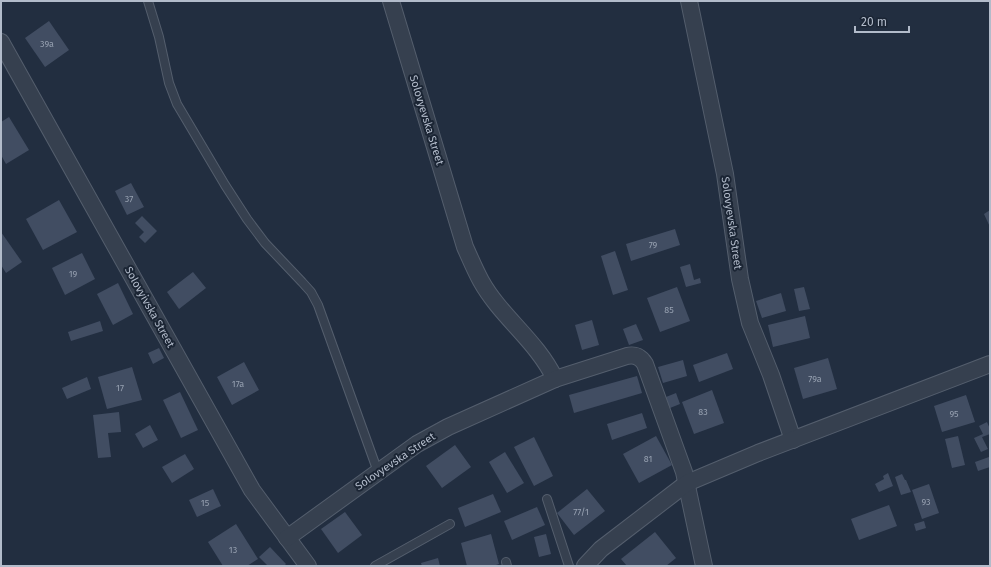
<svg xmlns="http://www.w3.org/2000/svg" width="991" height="567" viewBox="0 0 991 567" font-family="'Fira Sans',sans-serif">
	<rect width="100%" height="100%" fill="#222e40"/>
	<g fill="#414d62">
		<polygon points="49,21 69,50 45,67 25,38"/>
		<polygon points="9,117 29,150 6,164 1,155 1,122"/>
		<polygon points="131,183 144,207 127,215 115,191"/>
		<polygon points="59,200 77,232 43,250 26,219"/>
		<polygon points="990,210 990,227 984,214"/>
		<polygon points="142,216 157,231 145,243 139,237 144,232 135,223"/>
		<polygon points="675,229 680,245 631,261 626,244"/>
		<polygon points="1,232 22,262 6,273 1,265"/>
		<polygon points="615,251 628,290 613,295 601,256"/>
		<polygon points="82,253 95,279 65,295 52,268"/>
		<polygon points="690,264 694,280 700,278 701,283 686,287 680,267"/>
		<polygon points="193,272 206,288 179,309 167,292"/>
		<polygon points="118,283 133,314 113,325 97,294"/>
		<polygon points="677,287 690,321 660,332 647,298"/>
		<polygon points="804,287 810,309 799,311 794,289"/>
		<polygon points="781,293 786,311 762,318 756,301"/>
		<polygon points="805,316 810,338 773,347 768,325"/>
		<polygon points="592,320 599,345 582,350 575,325"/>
		<polygon points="100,321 103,331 71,341 68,332"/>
		<polygon points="636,324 643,340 629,345 623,329"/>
		<polygon points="159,348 164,358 153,364 148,353"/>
		<polygon points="727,353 733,369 699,382 693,365"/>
		<polygon points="828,358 837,389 803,399 794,368"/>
		<polygon points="683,360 687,376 663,383 658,367"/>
		<polygon points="244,362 259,390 232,405 217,377"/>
		<polygon points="132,367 142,400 107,409 98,377"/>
		<polygon points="637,376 642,393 574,413 569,395"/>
		<polygon points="87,377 91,389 67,399 62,388"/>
		<polygon points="712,390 724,423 694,434 682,402"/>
		<polygon points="180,392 198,430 181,438 163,400"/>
		<polygon points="676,393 680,404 670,408 666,397"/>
		<polygon points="966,395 975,422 942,432 934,406"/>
		<polygon points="119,412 121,432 108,433 111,457 98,458 93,415"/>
		<polygon points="642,413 647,428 612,440 607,424"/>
		<polygon points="987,422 990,429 990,434 982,437 988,449 981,452 974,438 983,434 979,426"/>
		<polygon points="150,425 158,440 143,448 135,434"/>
		<polygon points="656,436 672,465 639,483 623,454"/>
		<polygon points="958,436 965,465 952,468 945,439"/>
		<polygon points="534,437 553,476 534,486 514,447"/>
		<polygon points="455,445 471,467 442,488 426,466"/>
		<polygon points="505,452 524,483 507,493 489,462"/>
		<polygon points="185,454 194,469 172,483 162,467"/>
		<polygon points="989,457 990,467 978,471 975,462"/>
		<polygon points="888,473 893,486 879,492 875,484 884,479 883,476"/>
		<polygon points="902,474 905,480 906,480 911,492 901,495 895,477"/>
		<polygon points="929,484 939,513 922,519 912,490"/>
		<polygon points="213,489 221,506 197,517 189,500"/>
		<polygon points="587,489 605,511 574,535 557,513"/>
		<polygon points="493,494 501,512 465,527 458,508"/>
		<polygon points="889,505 897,526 859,540 851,519"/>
		<polygon points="537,507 545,525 512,540 504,521"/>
		<polygon points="345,512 362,535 338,553 321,529"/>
		<polygon points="924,521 926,528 916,531 914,524"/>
		<polygon points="236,524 258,559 247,566 223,566 208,542"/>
		<polygon points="655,532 676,558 666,566 627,566 621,559"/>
		<polygon points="491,534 499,564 493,566 467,566 461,543"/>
		<polygon points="546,534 551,554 539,557 534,537"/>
		<polygon points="270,547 286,564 284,566 268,566 259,557"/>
		<polygon points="438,558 440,566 422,566 421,563"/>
	</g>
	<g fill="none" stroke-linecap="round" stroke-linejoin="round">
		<defs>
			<g id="service">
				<polyline points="148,1 159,37 169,83 177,104 225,185 247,219 265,243 302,282 311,292 318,305 378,472"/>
				<polyline points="547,499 569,566"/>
				<polyline points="506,562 507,566"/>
				<polyline points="375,566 450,524"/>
			</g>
			<g id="minor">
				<path d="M391 1 465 247C470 258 475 270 481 281 501 317 537 341 555 379"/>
				<polyline points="689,1 725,174 740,279 750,323 771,375 793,440"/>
				<polyline points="1,42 252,490 308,566"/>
				<path d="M287 538 417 444 448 427 555 379 627 356C635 354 641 357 645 364L684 472 704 566"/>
				<polyline points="585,566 601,549 687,483 758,453 990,364"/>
			</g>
		</defs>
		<use href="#service" stroke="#545e6d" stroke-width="10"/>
		<use href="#minor" stroke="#545e6d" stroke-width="18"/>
		<use href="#service" stroke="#36404f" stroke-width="8"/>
		<use href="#minor" stroke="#36404f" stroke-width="16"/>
	</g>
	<g text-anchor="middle" stroke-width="4" stroke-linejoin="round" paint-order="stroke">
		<g font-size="9" fill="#96a0b0">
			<text x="47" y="47">39а</text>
			<text x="129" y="202">37</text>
			<text x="653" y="248">79</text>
			<text x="73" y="277">19</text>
			<text x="669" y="313">85</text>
			<text x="815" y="382">79а</text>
			<text x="238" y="387">17а</text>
			<text x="120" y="391">17</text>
			<text x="703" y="415">83</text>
			<text x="954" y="417">95</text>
			<text x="648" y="462">81</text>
			<text x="926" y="505">93</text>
			<text x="205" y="506">15</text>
			<text x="581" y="515">77/1</text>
			<text x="233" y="553">13</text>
		</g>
		<g font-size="11" fill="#b2bbca" stroke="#1b2534">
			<text transform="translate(427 120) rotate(73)" y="4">Solovyevska Street</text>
			<text transform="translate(732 223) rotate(82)" y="4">Solovyevska Street</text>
			<text transform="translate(150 307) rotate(61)" y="4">Solovyivska Street</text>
			<text transform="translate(395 461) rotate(-34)" y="4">Solovyevska Street</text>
		</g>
	</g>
	<rect width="991" height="567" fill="none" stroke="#b2bbca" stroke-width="4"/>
	<path d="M855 26v6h54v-6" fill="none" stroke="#b2bbca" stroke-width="2"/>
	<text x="861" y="26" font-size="12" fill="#b2bbca" stroke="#1b2534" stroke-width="3" paint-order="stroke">20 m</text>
</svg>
